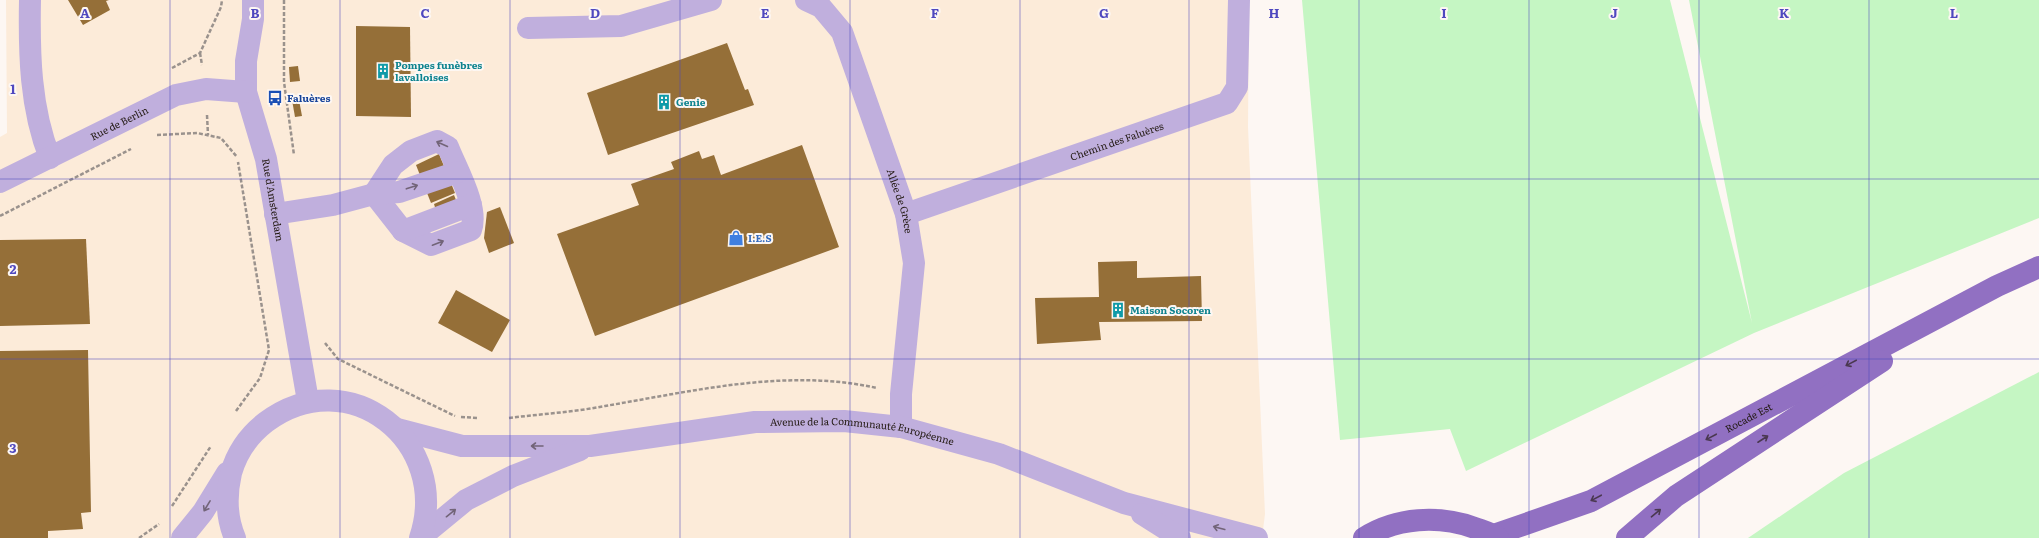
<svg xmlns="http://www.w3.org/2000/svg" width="2039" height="538" viewBox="0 0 2039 538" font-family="Literata,serif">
	<rect width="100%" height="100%" fill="#fdf7f3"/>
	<polygon fill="#fcebd9" points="6,0 1249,0 1248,127 1265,514 1262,538 0,538 0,137 7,133"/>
	<g fill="#c5f6c3">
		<polygon points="1302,0 1670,0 1752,323 1689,0 2039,0 2039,218 1754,333 1466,471 1450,429 1340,440"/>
		<polygon points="2039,372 2039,538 1748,538 1844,473"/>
	</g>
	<g fill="#956f38">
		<polygon points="68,0 109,0 106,1 110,10 83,25"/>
		<polygon points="356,26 410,27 411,117 356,116"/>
		<polygon points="727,43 745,90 748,89 754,105 608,155 587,93"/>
		<polygon points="298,66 300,81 290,82 289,67"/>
		<polygon points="292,100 299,100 302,116 295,117"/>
		<polygon points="802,145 839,247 595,336 557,234 639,205 631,184 674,169 671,162 699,151 702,159 714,155 721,175"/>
		<polygon points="439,154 455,193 431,203 416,165"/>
		<polygon points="454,195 458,205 437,214 434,204"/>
		<polygon points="500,207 514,243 489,253 484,238 487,212"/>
		<polygon points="86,239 90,324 0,326 0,240"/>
		<polygon points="1137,261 1137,278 1201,276 1202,321 1099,322 1101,340 1037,344 1035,298 1099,297 1098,262"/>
		<polygon points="456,290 510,320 492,352 438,323"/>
		<polygon points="88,350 91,512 81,513 83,529 48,531 48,538 0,538 0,351"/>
	</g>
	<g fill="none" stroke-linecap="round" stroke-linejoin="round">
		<g stroke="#9a928d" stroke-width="2.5" stroke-dasharray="4 2" stroke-linecap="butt">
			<polyline points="284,0 284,82 294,155"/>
			<polyline points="200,53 202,65"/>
			<polyline points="172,68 200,53 221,7 222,0"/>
			<polyline points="207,115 208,135"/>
			<polyline points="157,135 197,133 221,138 237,157"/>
			<polyline points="0,216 131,149"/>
			<polyline points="325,343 338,359 455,416"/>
			<polyline points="236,411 260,378 269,350 238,162"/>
			<polyline points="461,417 478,418"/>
			<path d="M509 418C541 414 574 412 605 406 694 391 787 368 877 388"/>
			<polyline points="172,506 211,446"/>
			<polyline points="139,538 159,524"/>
		</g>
		<g stroke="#c0afdd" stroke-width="22">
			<path d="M30 0C29 53 30 108 50 158"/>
			<path id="s1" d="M253 0V19L246 61V92L266 159 308 401"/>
			<path id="s2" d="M806 0 821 7 842 32 906 214 914 263 901 394V427"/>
			<polyline points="528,28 621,26 711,0"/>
			<path id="s3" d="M0 182 176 95 206 89 246 92"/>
			<path d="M374 194 393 165 411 151 437 141 448 147C457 170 479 207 471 230L431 245 403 231"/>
			<polyline points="374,194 403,231 471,205"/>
			<polyline points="275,214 333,205 374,194 399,192 458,172"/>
			<path id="s4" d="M906 214 1227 103 1237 87 1239 0"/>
			<path id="s5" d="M397 429 462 446H590L755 422 844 421 901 427 999 454 1124 503 1257 538"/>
			<polyline points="1142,514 1180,538"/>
			<polyline points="421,537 466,500 513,476 580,450"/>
			<polyline points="182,538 203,512 227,473"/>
			<path d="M235 538C226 517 226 495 231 473 237 452 249 435 266 422 349 360 452 442 420 538"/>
		</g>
		<g stroke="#9170c2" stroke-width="22">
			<path id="s6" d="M1494 535 1591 501 1997 286 2039 267"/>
			<path d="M1364 538C1397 517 1439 515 1475 528 1483 531 1491 533 1498 538"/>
			<polyline points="1627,538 1676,496 1882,361"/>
		</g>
	</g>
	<defs><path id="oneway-shaft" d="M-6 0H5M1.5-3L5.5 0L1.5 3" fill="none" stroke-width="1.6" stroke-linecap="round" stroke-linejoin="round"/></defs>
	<g stroke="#726478">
		<use href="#oneway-shaft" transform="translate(442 144) rotate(-156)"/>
		<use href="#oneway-shaft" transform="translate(412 187) rotate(-18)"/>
		<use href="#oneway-shaft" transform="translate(438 243) rotate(-21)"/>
		<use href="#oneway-shaft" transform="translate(537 446) rotate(-180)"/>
		<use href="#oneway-shaft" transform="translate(207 506) rotate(121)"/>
		<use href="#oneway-shaft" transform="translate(451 513) rotate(-39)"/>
		<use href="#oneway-shaft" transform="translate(1219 528) rotate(-165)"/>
	</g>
	<g stroke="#4a3850">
		<use href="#oneway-shaft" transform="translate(1851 363) rotate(152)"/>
		<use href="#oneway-shaft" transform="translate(1711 437) rotate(152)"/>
		<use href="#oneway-shaft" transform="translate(1763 439) rotate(-33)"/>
		<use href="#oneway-shaft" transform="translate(1596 498) rotate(152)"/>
		<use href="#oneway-shaft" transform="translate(1656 513) rotate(-40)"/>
	</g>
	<path fill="none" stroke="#4f48bf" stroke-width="1" stroke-opacity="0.55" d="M170 0V538M340 0V538M510 0V538M680 0V538M850 0V538M1020 0V538M1189 0V538M1359 0V538M1529 0V538M1699 0V538M1869 0V538M0 179H2039M0 359H2039"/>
	<defs>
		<symbol id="building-bare" viewBox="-9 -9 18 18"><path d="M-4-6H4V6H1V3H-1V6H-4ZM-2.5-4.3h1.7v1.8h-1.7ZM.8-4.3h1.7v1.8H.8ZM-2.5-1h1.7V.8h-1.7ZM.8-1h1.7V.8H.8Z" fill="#0f9aa8" stroke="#fdf7f3" stroke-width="2.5" paint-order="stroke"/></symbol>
		<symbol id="bus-bare" viewBox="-9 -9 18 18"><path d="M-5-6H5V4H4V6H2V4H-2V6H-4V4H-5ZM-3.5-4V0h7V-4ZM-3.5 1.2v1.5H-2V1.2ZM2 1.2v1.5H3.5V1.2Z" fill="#1a4fb4" stroke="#fdf7f3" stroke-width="2.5" paint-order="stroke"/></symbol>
		<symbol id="shop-bare" viewBox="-9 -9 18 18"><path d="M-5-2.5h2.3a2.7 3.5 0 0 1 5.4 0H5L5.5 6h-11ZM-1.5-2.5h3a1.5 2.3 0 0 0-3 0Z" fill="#3f7fe0" stroke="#fdf7f3" stroke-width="2.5" paint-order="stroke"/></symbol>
	</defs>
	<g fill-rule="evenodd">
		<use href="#building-bare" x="372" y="60" width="22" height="22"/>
		<use href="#bus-bare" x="264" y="87" width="22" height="22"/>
		<use href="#building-bare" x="653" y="91" width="22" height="22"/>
		<use href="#shop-bare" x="725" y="227" width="22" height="22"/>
		<use href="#building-bare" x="1107" y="299" width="22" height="22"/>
	</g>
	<g text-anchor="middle" stroke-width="4" stroke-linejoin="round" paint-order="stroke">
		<g font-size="10" font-weight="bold" fill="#0d838f" stroke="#fdf7f3" text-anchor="start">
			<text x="395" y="69">Pompes funèbres<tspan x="395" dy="12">lavalloises</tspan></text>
			<text x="676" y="106">Genie</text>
			<text x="1130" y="314">Maison Socoren</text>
		</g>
		<g font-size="10" font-weight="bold" fill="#164399" stroke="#fdf7f3" text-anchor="start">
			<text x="287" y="102">Faluères</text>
		</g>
		<g font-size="10" fill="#231a13" stroke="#fdf7f3">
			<text dy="4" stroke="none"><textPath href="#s3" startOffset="133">Rue de Berlin</textPath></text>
			<text dy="4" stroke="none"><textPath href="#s4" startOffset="223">Chemin des Faluères</textPath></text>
			<text dy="4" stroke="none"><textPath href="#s1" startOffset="204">Rue d'Amsterdam</textPath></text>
			<text dy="4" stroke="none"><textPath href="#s2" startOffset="228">Allée de Grèce</textPath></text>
			<text dy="4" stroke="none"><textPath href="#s6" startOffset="281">Rocade Est</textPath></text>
			<text dy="4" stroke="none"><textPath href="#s5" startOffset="470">Avenue de la Communauté Européenne</textPath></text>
		</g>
		<g font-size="10" font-weight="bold" fill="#366cbe" stroke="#fdf7f3" text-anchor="start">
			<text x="748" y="242">I.E.S</text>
		</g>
	</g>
	<g font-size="13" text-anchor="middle" font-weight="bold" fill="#4f48bf" stroke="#fdf7f3" stroke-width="4" stroke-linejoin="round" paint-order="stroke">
		<text x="85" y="18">A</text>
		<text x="255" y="18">B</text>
		<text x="425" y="18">C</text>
		<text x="595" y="18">D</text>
		<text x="765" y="18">E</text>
		<text x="935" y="18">F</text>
		<text x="1104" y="18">G</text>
		<text x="1274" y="18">H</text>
		<text x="1444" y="18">I</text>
		<text x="1614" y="18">J</text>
		<text x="1784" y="18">K</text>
		<text x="1954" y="18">L</text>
		<text x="13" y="94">1</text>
		<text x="13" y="274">2</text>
		<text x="13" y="453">3</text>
	</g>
</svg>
